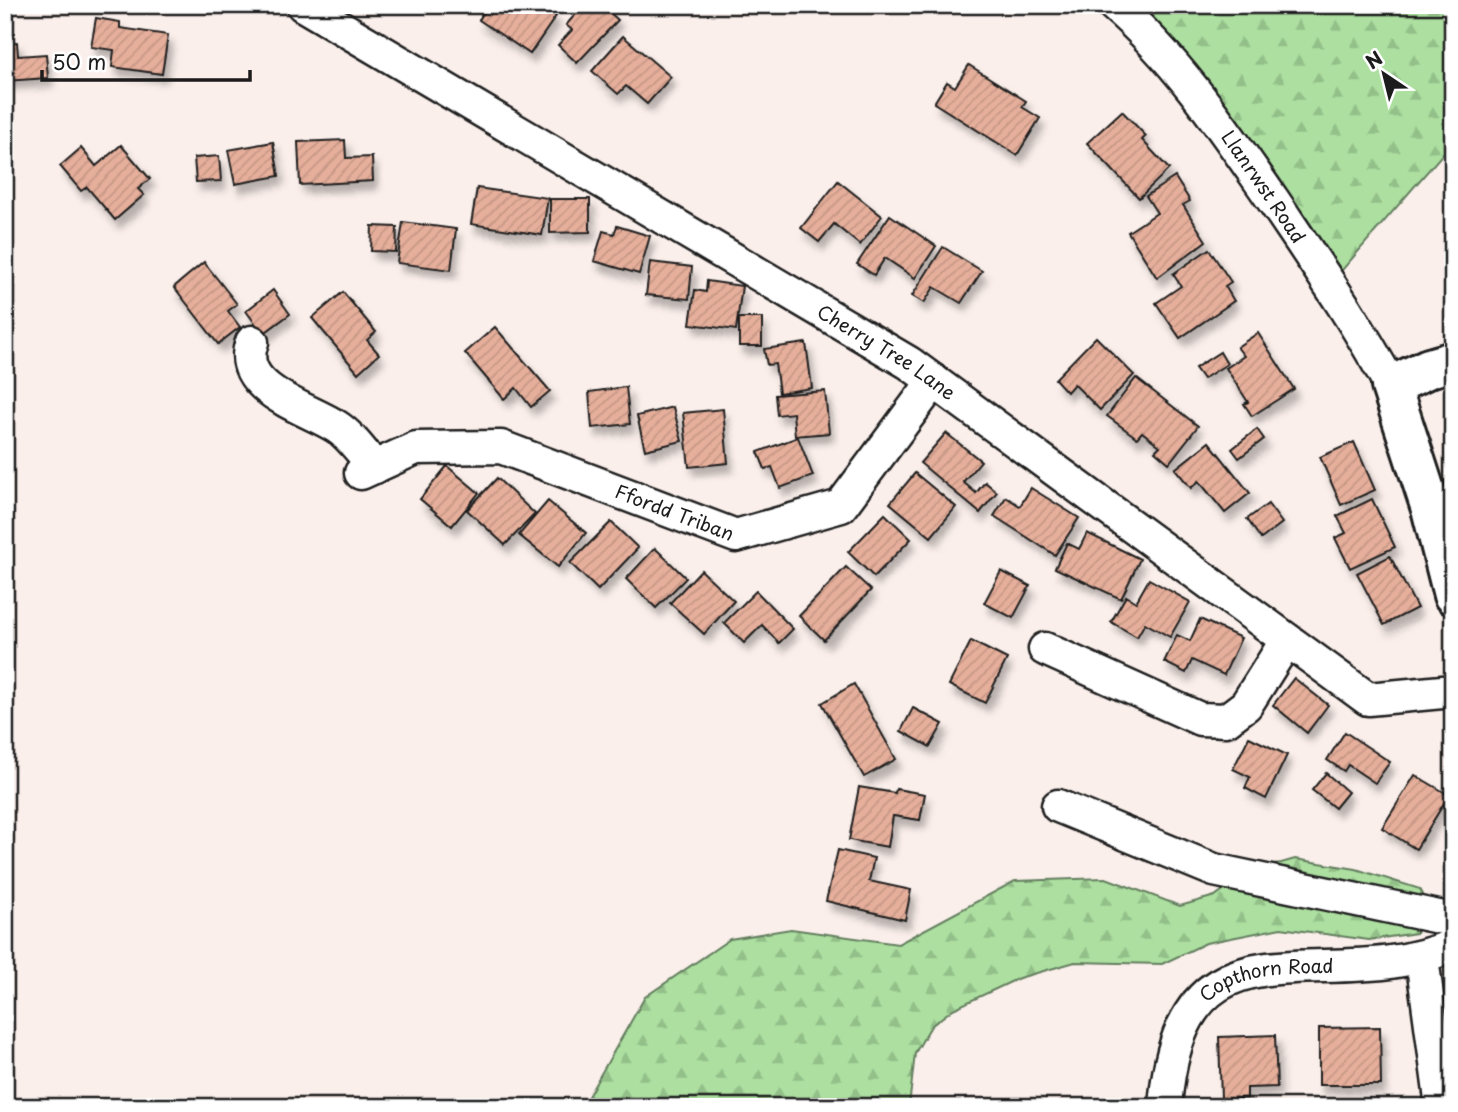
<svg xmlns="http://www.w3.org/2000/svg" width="1458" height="1112" viewBox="0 0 1458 1112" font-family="'Playpen Sans',sans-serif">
	<defs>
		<pattern id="forest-firs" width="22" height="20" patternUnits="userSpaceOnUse" patternTransform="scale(1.75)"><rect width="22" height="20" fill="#acdfa0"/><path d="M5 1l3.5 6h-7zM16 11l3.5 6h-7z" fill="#93bf89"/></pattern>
		<pattern id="building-hatch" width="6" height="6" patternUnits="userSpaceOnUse" patternTransform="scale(1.75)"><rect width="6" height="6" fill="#e6af9b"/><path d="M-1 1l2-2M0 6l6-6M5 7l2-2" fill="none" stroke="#c59685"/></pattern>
		<filter id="shadow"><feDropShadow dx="4.5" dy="8" stdDeviation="3.5" flood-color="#0004"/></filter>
	</defs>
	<rect width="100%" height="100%" fill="#faefeb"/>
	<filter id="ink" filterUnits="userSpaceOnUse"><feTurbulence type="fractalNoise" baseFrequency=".0143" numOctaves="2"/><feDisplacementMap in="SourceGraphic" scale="14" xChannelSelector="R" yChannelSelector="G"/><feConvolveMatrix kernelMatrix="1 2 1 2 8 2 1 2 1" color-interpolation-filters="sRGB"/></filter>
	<g filter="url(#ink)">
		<g fill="url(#forest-firs)" stroke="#647e5e" stroke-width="2">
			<polygon points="1114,5 1453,5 1453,142 1330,284"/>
			<polygon points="1295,859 1356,869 1420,889 1429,905 1416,933 1369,940 1281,928 1206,943 1162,964 1075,962 1019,978 953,1009 931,1026 915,1053 909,1107 582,1107 645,997 730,939 791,929 898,944 1015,881 1106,878 1180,906 1215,896 1246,873"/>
		</g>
		<g fill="url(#building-hatch)" stroke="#1c1c1c" stroke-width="2" filter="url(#shadow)">
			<polygon points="488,5 519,5 529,12 533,5 540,5 556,16 530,54 479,20"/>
			<polygon points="584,5 602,5 618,20 577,63 558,45 572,30 566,25"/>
			<polygon points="96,18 120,22 120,28 168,35 162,74 112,67 114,50 91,47"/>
			<polygon points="623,36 671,77 647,104 626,86 618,94 592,71"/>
			<polygon points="17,42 18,56 46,54 48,78 5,81 5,43"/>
			<polygon points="969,65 1026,101 1022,107 1040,118 1017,155 934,103 947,82 955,87"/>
			<polygon points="1122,111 1146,136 1142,140 1169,169 1139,198 1087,143"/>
			<polygon points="345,140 346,158 372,157 373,181 300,185 298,142"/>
			<polygon points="273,142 279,176 235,184 228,150"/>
			<polygon points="121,145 150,179 138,189 144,195 115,220 87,187 81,191 60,166 81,148 96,166"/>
			<polygon points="219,156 221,181 196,182 194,158"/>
			<polygon points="1175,177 1190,201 1183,205 1206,241 1157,278 1128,232 1157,213 1146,196"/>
			<polygon points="838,181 882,216 860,245 834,224 819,242 801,228"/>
			<polygon points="477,188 548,198 542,235 471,224"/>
			<polygon points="550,199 590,199 590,232 550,233"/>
			<polygon points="890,215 936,246 915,278 885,258 874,275 857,264"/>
			<polygon points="403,222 456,229 451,270 397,263"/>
			<polygon points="372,226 397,227 396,252 371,251"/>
			<polygon points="617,226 650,236 639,274 594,261 603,231 614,234"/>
			<polygon points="943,247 982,271 961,303 934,287 924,303 912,296"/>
			<polygon points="1209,249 1231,282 1225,286 1234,301 1180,338 1156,303 1181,286 1173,274"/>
			<polygon points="204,262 237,304 228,311 240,327 218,344 174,287"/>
			<polygon points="650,262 692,267 689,299 646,295"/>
			<polygon points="707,281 742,286 736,330 690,324 695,290 706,292"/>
			<polygon points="273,290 290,314 263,334 246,311"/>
			<polygon points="343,292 376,332 367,340 379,354 358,373 312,318"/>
			<rect x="739" y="318" width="23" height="28"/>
			<polygon points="495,327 550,391 531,407 516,388 504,399 465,353"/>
			<polygon points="1258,333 1294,389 1252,416 1244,404 1248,402 1226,368 1244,356 1237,347"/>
			<polygon points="1096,337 1134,375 1100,410 1074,384 1067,392 1055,379"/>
			<polygon points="806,343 812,388 779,393 775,364 767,365 764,349"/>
			<polygon points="1220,352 1227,364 1203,379 1195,368"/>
			<polygon points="1136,378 1198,426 1169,463 1155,451 1160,446 1142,432 1137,438 1107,416"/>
			<polygon points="626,387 630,424 592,428 589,392"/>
			<polygon points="825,391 829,433 795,436 793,413 777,415 775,395"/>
			<polygon points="673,407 682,441 645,450 637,416"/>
			<polygon points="723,409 728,463 689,467 683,413"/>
			<polygon points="1257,429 1264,439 1239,458 1232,449"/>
			<polygon points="946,433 981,461 963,482 976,493 985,482 997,492 980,513 920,463"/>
			<polygon points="798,437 813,476 780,488 772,467 765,469 758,452"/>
			<polygon points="1209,442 1250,493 1225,513 1199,481 1191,488 1175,469"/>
			<polygon points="1354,442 1375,490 1341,505 1320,457"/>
			<polygon points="447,466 479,493 452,526 420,499"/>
			<polygon points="915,473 956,507 931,537 890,503"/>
			<polygon points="497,478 535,514 505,545 467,510"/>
			<polygon points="1031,488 1079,518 1055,555 994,516 1006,497 1020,506"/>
			<polygon points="1372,499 1395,547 1350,568 1335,538 1346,533 1337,516"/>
			<polygon points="548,501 586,533 558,567 519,535"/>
			<polygon points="1268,504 1282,523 1261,539 1247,519"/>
			<polygon points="885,514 911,539 874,577 848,552"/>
			<polygon points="611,522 638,548 598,590 570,563"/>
			<polygon points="1087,533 1140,559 1121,599 1055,568 1067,543 1079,549"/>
			<polygon points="655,548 686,578 656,608 626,579"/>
			<polygon points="1390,556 1417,608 1384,625 1357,573"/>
			<polygon points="846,567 871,590 824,640 799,616"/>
			<polygon points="701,570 734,601 704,634 670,603"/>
			<polygon points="1001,571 1030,586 1013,618 984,603"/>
			<polygon points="1149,579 1190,602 1170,637 1145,623 1137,637 1111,622 1126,596 1136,602"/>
			<polygon points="756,591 793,629 779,643 762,625 744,643 724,623"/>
			<polygon points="1200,619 1241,638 1224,675 1192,660 1186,673 1164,662 1177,635 1190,641"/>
			<polygon points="971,641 1007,659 985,703 949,685"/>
			<polygon points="1294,678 1328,705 1307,733 1273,705"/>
			<polygon points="854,684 896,759 864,777 822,703"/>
			<polygon points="913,708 943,724 930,747 901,731"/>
			<polygon points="1345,732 1390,762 1375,783 1348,765 1344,771 1327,760"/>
			<polygon points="1249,737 1287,755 1266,799 1245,788 1250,777 1233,769"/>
			<polygon points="1326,773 1348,792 1335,808 1312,790"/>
			<polygon points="1415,775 1449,795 1416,849 1382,828"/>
			<polygon points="859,787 895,793 896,789 925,794 920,820 893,816 888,847 849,840"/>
			<polygon points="838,850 874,858 869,881 911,890 905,920 826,901"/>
			<polygon points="1380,1027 1381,1085 1319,1085 1319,1028"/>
			<polygon points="1275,1035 1277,1087 1247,1088 1247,1098 1221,1099 1219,1037"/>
		</g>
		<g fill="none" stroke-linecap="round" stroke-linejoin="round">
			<defs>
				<g id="minor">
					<path id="s1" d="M303 5 909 363 1368 699 1453 691"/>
					<path id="s2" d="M1114 5C1178 60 1225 131 1273 200 1314 261 1356 321 1391 386"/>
					<path d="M252 342C234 389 308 408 337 427 351 436 363 454 375 467"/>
					<path id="s3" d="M361 473 416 448 501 447 736 536 841 506 934 381"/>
					<polyline points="1045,649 1200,719 1226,720 1246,705 1287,640"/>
					<polyline points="1058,806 1214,870 1453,920"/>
					<polyline points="1422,958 1442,1107"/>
					<path id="s4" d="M1165 1107C1181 898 1327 1002 1453 945"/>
				</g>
				<polyline id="major" points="1453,361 1429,368 1391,386 1432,512 1453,595"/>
			</defs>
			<use href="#minor" stroke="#1c1c1c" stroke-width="37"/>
			<use href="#major" stroke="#1c1c1c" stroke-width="44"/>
			<use href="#minor" stroke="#fff" stroke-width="32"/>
			<use href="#major" stroke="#fff" stroke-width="38"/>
		</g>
	</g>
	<g text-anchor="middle" stroke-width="7" stroke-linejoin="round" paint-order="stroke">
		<g font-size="19" fill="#1c1c1c" stroke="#fff">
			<text dy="7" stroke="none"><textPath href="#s2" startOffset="236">Llanrwst Road</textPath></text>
			<text dy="7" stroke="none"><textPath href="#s1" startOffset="679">Cherry Tree Lane</textPath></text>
			<text dy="7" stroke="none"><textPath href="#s3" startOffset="331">Ffordd Triban</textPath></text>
			<text dy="7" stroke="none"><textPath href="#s4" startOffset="187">Copthorn Road</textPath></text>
		</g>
	</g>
	<rect width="1458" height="1112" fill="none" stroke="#fff" stroke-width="28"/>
	<rect x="14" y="14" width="1430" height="1084" fill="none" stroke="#1c1c1c" stroke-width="2.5" filter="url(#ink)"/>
	<g transform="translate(1384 74) rotate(325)" stroke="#ffffff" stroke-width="5" paint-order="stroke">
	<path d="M0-5L12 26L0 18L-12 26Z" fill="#1c1c1c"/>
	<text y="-10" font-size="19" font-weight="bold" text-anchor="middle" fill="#1c1c1c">N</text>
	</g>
	<path d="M42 70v10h208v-10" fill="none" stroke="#1c1c1c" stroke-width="3.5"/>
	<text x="52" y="70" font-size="21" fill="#1c1c1c" stroke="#ffffff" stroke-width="5" paint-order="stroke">50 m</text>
</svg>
